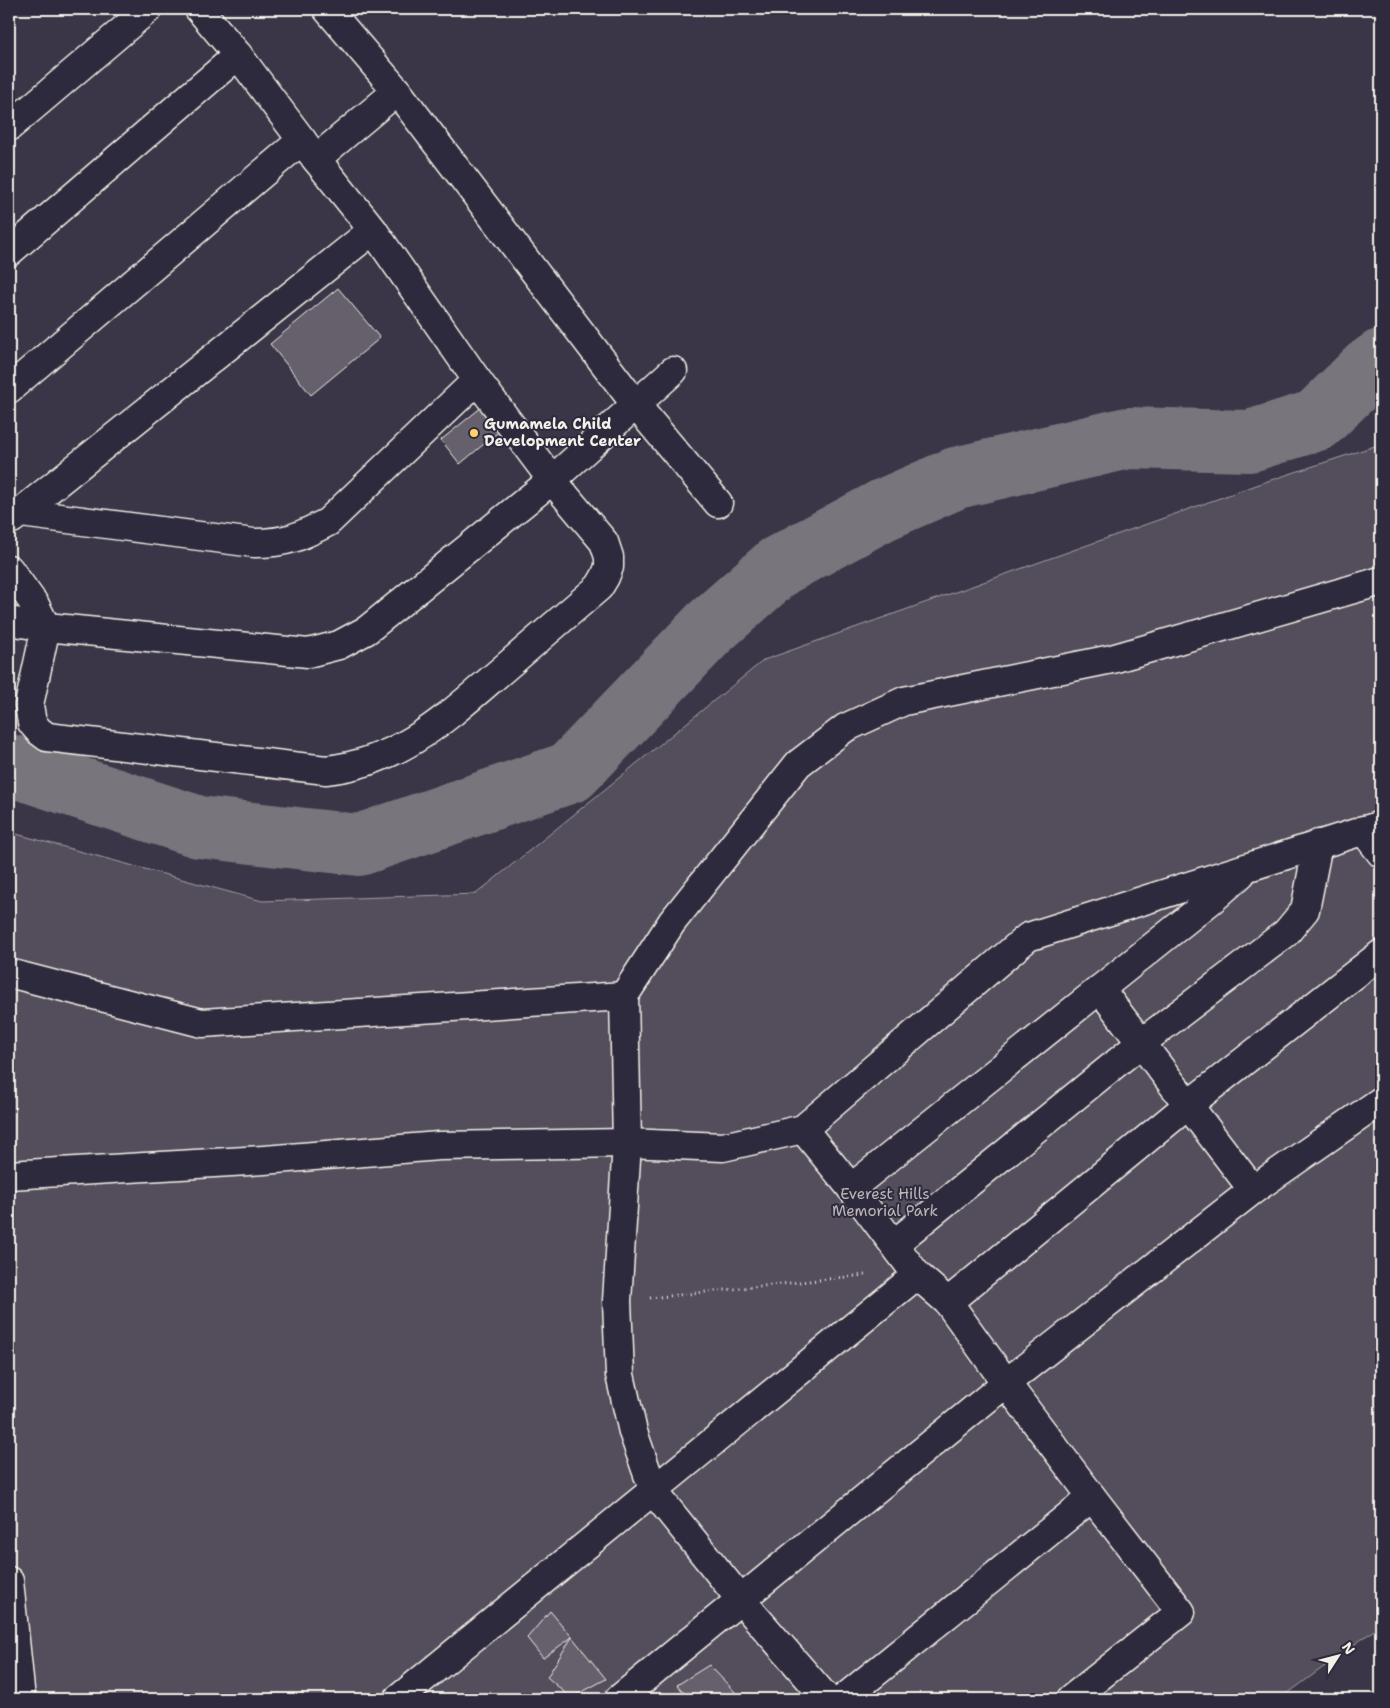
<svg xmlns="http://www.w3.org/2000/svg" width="1390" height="1708" viewBox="0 0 1390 1708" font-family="'Shantell Sans',sans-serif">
	<rect width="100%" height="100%" fill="#3b3647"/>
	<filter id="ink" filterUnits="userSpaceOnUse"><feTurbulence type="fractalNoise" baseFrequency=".02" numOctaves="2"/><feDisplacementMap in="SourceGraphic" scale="10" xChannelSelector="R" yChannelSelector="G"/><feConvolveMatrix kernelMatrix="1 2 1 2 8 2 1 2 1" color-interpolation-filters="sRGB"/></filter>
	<g filter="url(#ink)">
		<polygon fill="#534e5c" stroke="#a4a0a2" points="1381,444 1381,1625 1280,1699 9,1699 9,832 262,901 476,894 764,660 1265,482"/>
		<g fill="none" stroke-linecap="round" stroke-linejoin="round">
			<polyline stroke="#78747b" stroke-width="62" points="9,765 199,827 359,845 571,772 709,628 779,566 883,510 956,478 1128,438 1250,441 1317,420 1370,368 1381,360"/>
		</g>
		<g fill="#65616c" stroke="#f4f1e8">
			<polygon points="338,288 380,338 311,395 270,344"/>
			<polygon points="488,402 507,425 460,464 441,440"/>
			<polygon points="550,1611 572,1637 543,1658 527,1638"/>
			<polygon points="572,1637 606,1679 571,1698 547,1677"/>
			<polygon points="709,1665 737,1694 730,1699 690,1699 677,1685"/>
		</g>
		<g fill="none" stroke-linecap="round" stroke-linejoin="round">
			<defs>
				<g id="minor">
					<polyline points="327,9 397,91 636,405 718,503"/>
					<polyline points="9,127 148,9"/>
					<polyline points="316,159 397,91"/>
					<polyline points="9,252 238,55"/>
					<polyline points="9,389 302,140"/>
					<path d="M21 513 254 543C287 543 299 537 328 522L477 380"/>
					<polyline points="12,519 373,230"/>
					<path d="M9 569 35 605 46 627 29 705 32 723 39 731 47 737 326 770C401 762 446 718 501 671 534 643 566 615 599 587L605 577 609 567V557L604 542 552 480 477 380 373 230 316 159 238 55 199 9"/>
					<polyline points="9,621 46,627 308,653 339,645 367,630 552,480 673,371"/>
					<polyline points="1363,830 1381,853"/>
					<polyline points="9,973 202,1023 624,996"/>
					<polyline points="1100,989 1253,1190"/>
					<polyline points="803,1129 851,1188 917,1275 948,1302 1006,1383 1092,1497 1181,1612 1071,1699"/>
					<polyline points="9,1175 264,1160 439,1146 627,1143 723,1147 803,1129 1028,937 1381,825"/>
					<polyline points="851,1188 1100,989 1215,897 1241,874"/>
					<polyline points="894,1244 1141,1043 1286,933 1305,910 1318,844"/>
					<polyline points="948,1302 1188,1105 1381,954"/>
					<polyline points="9,1581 21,1699"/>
					<polyline points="398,1699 917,1275"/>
					<polyline points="619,1699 1006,1383 1253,1190 1381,1101"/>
					<polyline points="827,1699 741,1600 654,1492 633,1432 620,1375 617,1301 627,1143 624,996 672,922 798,764 845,728 904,701 1112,659 1381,581"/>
					<polyline points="843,1699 1092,1497"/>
				</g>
			</defs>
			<use href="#minor" stroke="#f4f1e8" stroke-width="31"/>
			<polyline stroke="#f4f1e8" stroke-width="3" stroke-dasharray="1 4" stroke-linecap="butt" points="650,1298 865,1275"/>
			<use href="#minor" stroke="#2f2a3d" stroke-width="28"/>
		</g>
	</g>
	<circle fill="#ffd166" stroke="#2f2a3d" stroke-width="2" cx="474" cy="433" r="5"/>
	<g text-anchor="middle" stroke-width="4" stroke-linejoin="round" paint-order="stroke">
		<g font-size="15" font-weight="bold" fill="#f4f1e8" stroke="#2f2a3d" text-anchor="start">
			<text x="484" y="429">Gumamela Child<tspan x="484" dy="17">Development Center</tspan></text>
		</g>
		<g font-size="15" fill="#bcb8b7" stroke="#2f2a3d">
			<text x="885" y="1199">Everest Hills<tspan x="885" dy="17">Memorial Park</tspan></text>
		</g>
	</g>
	<rect width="1390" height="1708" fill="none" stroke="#2f2a3d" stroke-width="30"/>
	<rect x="15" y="15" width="1360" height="1678" fill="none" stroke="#f4f1e8" stroke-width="2" filter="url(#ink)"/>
	<g transform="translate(1338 1656) rotate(54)" stroke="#2f2a3d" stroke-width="4" paint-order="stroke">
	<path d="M0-4L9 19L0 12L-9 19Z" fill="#f4f1e8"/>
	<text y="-8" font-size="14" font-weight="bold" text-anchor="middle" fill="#f4f1e8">N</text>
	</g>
</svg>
